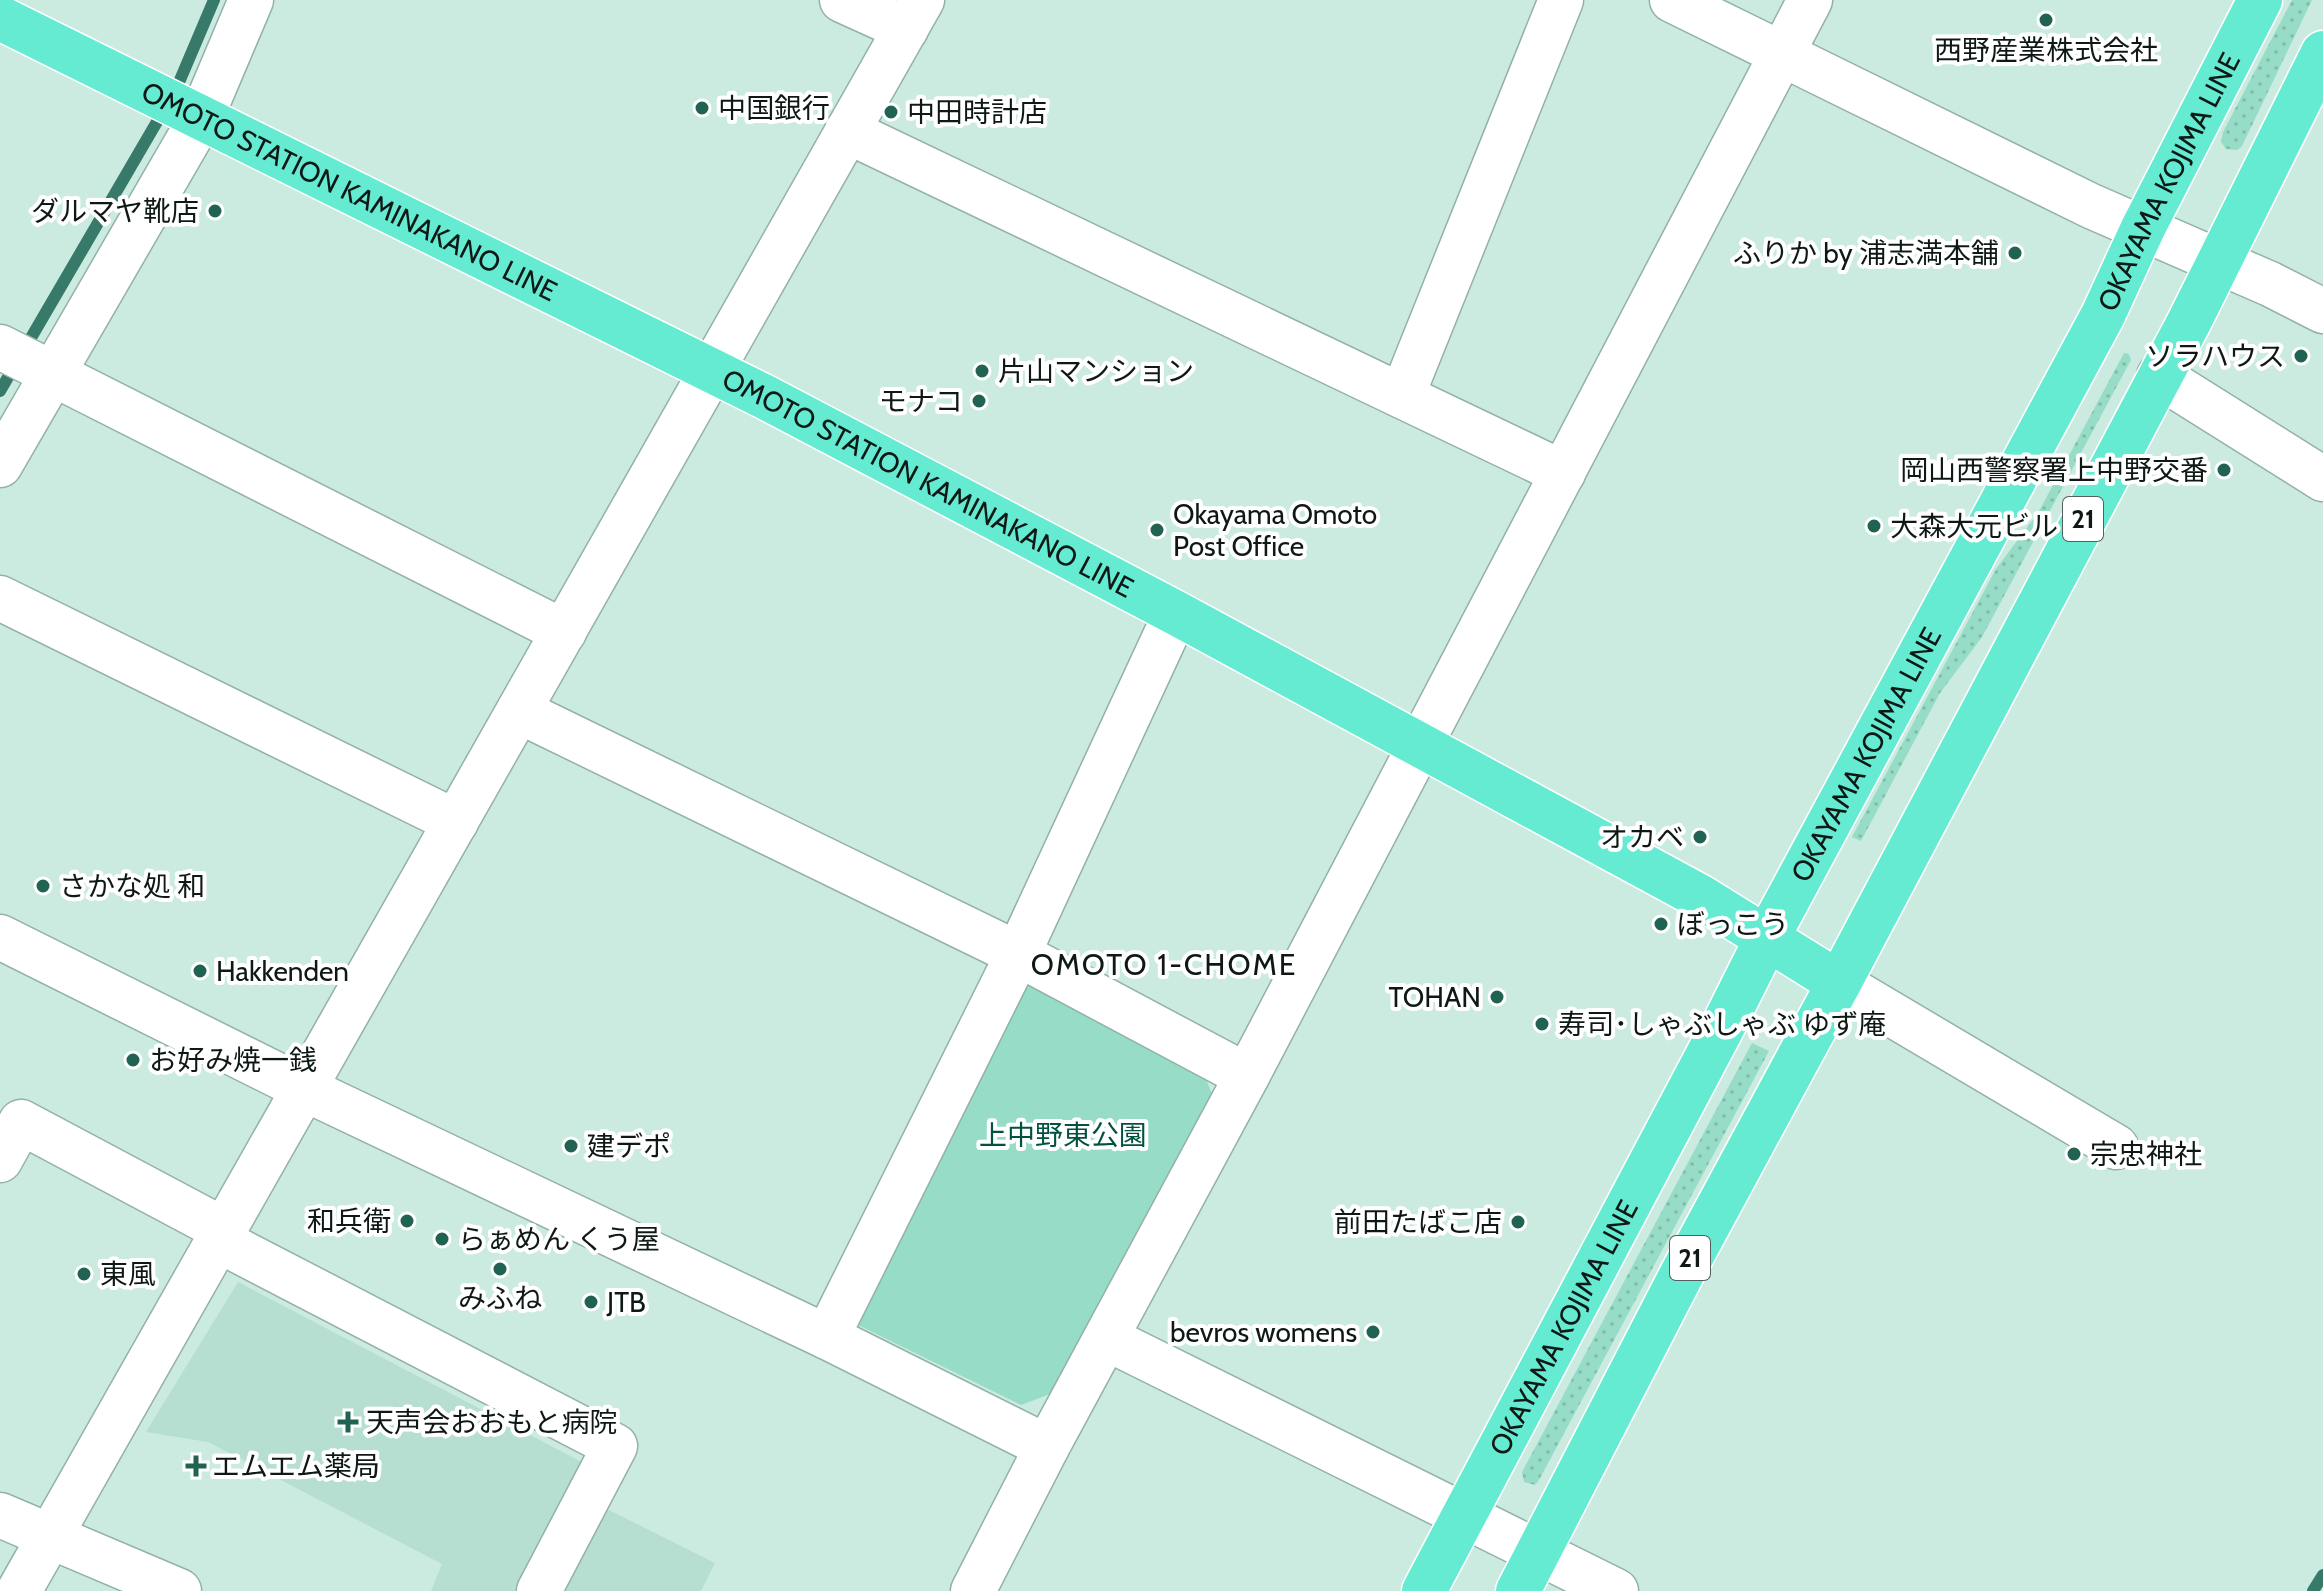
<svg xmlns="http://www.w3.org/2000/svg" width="2323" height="1591" viewBox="0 0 2323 1591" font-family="Cabin,'Noto Sans JP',sans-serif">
	<defs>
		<pattern id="grass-dots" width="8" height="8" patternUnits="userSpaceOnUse" patternTransform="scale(2)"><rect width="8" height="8" fill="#96dcc7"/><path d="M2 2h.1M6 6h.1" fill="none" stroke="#80bcaa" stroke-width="1.8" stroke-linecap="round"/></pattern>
	</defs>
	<rect width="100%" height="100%" fill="#cbebe0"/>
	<polygon fill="#b6ded1" points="238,1282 618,1481 603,1507 715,1563 701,1591 431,1591 442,1564 208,1442 146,1432"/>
	<g fill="url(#grass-dots)">
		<polygon points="2292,0 2312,0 2242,146 2237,150 2226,149 2221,142 2223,132"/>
		<polygon points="2124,353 2129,354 2131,360 1982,637 1940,693 1861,841 1852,837 1996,569 2038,513"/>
		<polygon points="1752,1043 1769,1051 1539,1480 1535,1485 1524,1482 1522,1472"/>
	</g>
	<polygon fill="#96dcc7" points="1028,984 1202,1069 1212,1094 1053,1393 1021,1405 856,1324 1011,988"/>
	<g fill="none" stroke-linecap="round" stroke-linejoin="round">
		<g stroke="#387a69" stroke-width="12">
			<polyline points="180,80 214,0"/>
			<polyline points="0,391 158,120"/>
			<polyline points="2313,1591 2323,1575"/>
		</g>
		<defs>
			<g id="minor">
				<polyline points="842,0 906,29"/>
				<polyline points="1672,0 2091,206 2270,284 2323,311"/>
				<polyline points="847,131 1563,473"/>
				<polyline points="0,347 564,632"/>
				<polyline points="2159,376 2323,479"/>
				<polyline points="1402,396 1561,0"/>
				<polyline points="0,465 201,118 251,0"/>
				<polyline points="0,598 456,822"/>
				<polyline points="519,711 1018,954 1247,1076"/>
				<polyline points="0,937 305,1089 827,1337 1047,1447"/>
				<polyline points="1839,983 2116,1147"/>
				<polyline points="0,1160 21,1122 224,1230"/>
				<polyline points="218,1240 615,1446 539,1591"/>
				<polyline points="827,1337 1018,954 1176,613"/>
				<polyline points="1106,1338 1616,1591"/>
				<polyline points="0,1515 179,1591"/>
				<polyline points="19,1591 922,0"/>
				<polyline points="973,1591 1047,1447 1247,1076 1810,0"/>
			</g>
			<g id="major">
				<path id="s1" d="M0 18 765 397 1176 613 1699 896 1839 983"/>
				<path id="s2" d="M1424 1591 1721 1030 1767 938 2103 315 2143 228 2260 0"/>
				<polyline points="1518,1591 1685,1268 1839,983 2189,322 2323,53"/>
			</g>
		</defs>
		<use href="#minor" stroke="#93b1a8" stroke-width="47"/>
		<use href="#major" stroke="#fff" stroke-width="47"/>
		<use href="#minor" stroke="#fff" stroke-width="44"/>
		<use href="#major" stroke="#66ebd3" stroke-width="44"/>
	</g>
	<g fill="#206352" stroke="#fff" stroke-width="3">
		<circle cx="2046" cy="20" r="8"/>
		<circle cx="702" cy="108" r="8"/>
		<circle cx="891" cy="112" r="8"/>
		<circle cx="215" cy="211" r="8"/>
		<circle cx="2015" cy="253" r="8"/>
		<circle cx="2301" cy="356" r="8"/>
		<circle cx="982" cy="371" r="8"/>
		<circle cx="979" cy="401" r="8"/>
		<circle cx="2224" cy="470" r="8"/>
		<circle cx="1874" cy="526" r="8"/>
		<circle cx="1157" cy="530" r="8"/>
		<circle cx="1700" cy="837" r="8"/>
		<circle cx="43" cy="886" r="8"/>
		<circle cx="1661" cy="924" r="8"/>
		<circle cx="200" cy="971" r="8"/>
		<circle cx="1497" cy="997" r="8"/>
		<circle cx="1542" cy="1024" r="8"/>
		<circle cx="133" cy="1060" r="8"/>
		<circle cx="571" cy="1146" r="8"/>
		<circle cx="2074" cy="1154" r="8"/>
		<circle cx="407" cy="1221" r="8"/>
		<circle cx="1518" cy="1222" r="8"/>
		<circle cx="442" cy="1239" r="8"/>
		<circle cx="500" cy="1269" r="8"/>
		<circle cx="84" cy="1274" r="8"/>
		<circle cx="591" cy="1302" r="8"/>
		<circle cx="1373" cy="1332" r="8"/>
		<path d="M344 1410h8v8h8v8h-8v8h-8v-8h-8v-8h8z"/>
		<path d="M192 1454h8v8h8v8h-8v8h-8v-8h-8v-8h8z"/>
	</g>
	<g text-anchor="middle" stroke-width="8" stroke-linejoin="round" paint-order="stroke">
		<g fill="#fff" stroke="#565e5c" stroke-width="2">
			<rect x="2063" y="497" width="40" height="44" rx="6"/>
			<rect x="1670" y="1236" width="40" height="44" rx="6"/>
		</g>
		<g font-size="26" font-weight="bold" fill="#0e1916">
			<text x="2083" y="528">21</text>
			<text x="1690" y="1267">21</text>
		</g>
		<g font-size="28" fill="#0e1916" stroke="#fff" text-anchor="start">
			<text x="2046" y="60" text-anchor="middle">西野産業株式会社</text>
			<text x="718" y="118">中国銀行</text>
			<text x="907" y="122">中田時計店</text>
			<text x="199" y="221" text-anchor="end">ダルマヤ靴店</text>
			<text x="1999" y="263" text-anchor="end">ふりか by 浦志満本舗</text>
			<text x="2285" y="366" text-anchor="end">ソラハウス</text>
			<text x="998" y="381">片山マンション</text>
			<text x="963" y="411" text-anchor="end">モナコ</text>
			<text x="2208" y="480" text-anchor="end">岡山西警察署上中野交番</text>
			<text x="1173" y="524">Okayama Omoto<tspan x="1173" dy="32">Post Office</tspan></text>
			<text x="1890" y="536">大森大元ビル</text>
			<text x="1684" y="847" text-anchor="end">オカベ</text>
			<text x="59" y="896">さかな処 和</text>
			<text x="1677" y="934">ぼっこう</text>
			<text x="216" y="981">Hakkenden</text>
			<text x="1481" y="1007" text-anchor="end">TOHAN</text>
			<text x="1558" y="1034">寿司･しゃぶしゃぶ ゆず庵</text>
			<text x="149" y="1070">お好み焼一銭</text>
			<text x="587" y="1156">建デポ</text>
			<text x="2090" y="1164">宗忠神社</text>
			<text x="391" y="1231" text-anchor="end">和兵衛</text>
			<text x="1502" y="1232" text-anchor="end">前田たばこ店</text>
			<text x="458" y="1249">らぁめん くう屋</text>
			<text x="100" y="1284">東風</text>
			<text x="500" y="1308" text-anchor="middle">みふね</text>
			<text x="607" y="1312">JTB</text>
			<text x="1357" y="1342" text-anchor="end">bevros womens</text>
			<text x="366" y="1432">天声会おおもと病院</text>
			<text x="212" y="1476">エムエム薬局</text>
		</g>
		<g font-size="28" fill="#0e1916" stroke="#fff">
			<text dy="10" stroke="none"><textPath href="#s2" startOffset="1594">OKAYAMA KOJIMA LINE</textPath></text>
			<text dy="10" stroke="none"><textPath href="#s1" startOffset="390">OMOTO STATION KAMINAKANO LINE</textPath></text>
			<text dy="10" stroke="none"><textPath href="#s1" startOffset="1038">OMOTO STATION KAMINAKANO LINE</textPath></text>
			<text dy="10" stroke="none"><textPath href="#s2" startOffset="946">OKAYAMA KOJIMA LINE</textPath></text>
			<text dy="10" stroke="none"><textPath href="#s2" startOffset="298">OKAYAMA KOJIMA LINE</textPath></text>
		</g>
		<g font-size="28" fill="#025242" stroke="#fff">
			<text x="1063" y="1145">上中野東公園</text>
		</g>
		<g font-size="30" letter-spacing="2" fill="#0e1916" stroke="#fff">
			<text x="1164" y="975">OMOTO 1-CHOME</text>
		</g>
	</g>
</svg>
